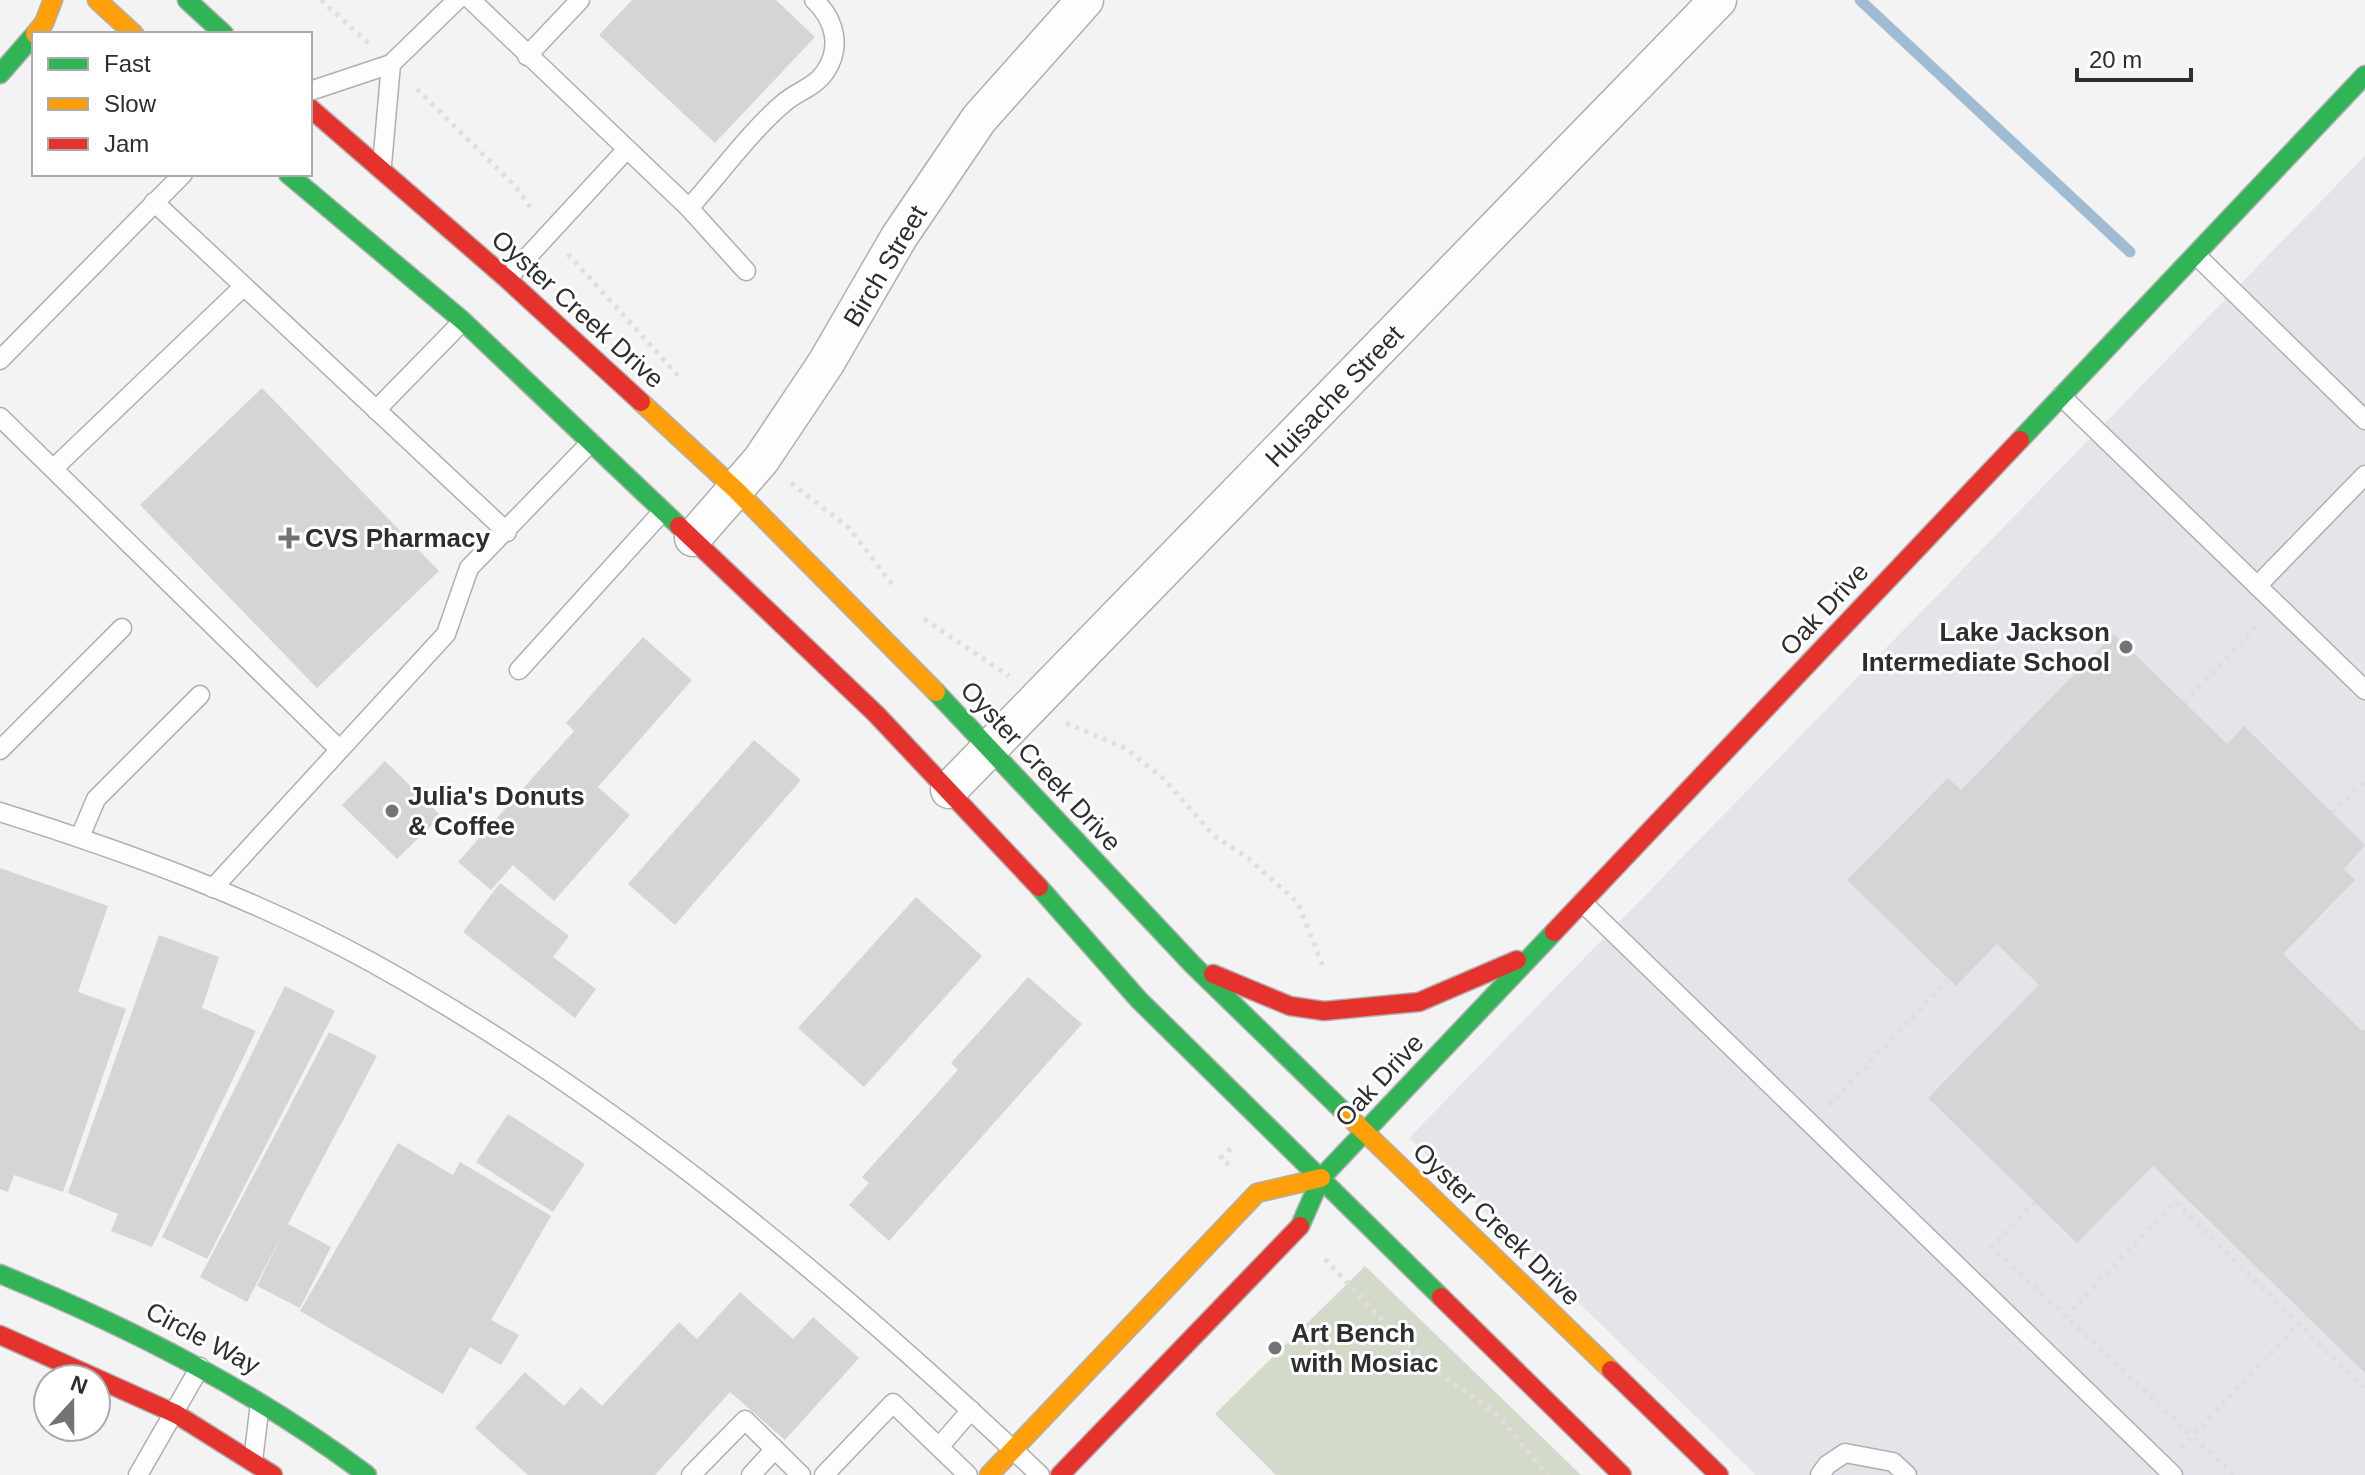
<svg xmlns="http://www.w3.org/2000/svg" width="2365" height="1475" viewBox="0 0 2365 1475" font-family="Arial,sans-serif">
	<rect width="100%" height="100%" fill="#f3f3f4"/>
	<polygon fill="#e3e5ea" points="2365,156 2365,1475 1756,1475 1409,1138"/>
	<polygon fill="#d3daca" points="1365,1266 1581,1475 1276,1475 1215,1414"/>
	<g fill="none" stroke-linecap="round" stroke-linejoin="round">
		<polyline stroke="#a0bcd2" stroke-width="11" points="1860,0 2130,252"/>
	</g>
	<g fill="#d6d5d5">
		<polygon points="632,0 776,0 815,37 715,143 599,35"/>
		<polygon points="262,388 439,571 317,688 140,505"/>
		<polygon points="2114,634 2227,744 2244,726 2365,845 2344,869 2355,880 2283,954 2361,1030 2365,1030 2365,1373 2153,1166 2077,1243 1928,1098 2039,985 1997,944 1956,986 1847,880 1948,778 1961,790"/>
		<polygon points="643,637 692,680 598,787 630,815 554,901 513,865 491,890 458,862 574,731 566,723"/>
		<polygon points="754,740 801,780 675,925 628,884"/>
		<polygon points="385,761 441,816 397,859 342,805"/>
		<polygon points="0,868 108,906 78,992 126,1009 63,1192 14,1175 8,1192 0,1189"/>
		<polygon points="500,883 569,936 553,957 596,989 575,1018 463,932"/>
		<polygon points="916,897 982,956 864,1087 798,1028"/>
		<polygon points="159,935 219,957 202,1008 256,1031 152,1247 111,1231 118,1214 68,1193"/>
		<polygon points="1028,977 1082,1024 889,1241 849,1205 869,1183 862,1177 958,1070 951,1063"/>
		<polygon points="285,986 335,1011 207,1259 162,1237"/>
		<polygon points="329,1032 377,1056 288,1224 331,1247 300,1308 257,1286 284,1231 247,1302 200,1277"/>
		<polygon points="508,1114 585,1164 553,1212 476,1162"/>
		<polygon points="398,1143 453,1175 460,1162 551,1216 491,1320 519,1335 501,1365 470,1347 443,1394 300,1311"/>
		<polygon points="740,1292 793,1339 813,1317 859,1358 785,1440 730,1392 655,1475 528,1475 475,1428 525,1372 564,1406 581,1387 602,1406 679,1322 697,1339"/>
	</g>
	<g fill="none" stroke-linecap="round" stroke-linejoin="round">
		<defs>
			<g id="lane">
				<polyline points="471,0 689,208 746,271"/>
				<polyline points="527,56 580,0"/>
				<polyline points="391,64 457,0"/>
				<polyline points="310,91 391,64 382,165"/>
				<polyline points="154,202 507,532"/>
				<path d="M689 208C718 176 753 128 785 102 798 91 815 87 825 72 842 48 835 19 814 0"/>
				<polyline points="2197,256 2365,420"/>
				<polyline points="507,279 627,149"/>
				<polyline points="0,360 183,174"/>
				<polyline points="2061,396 2365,690"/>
				<polyline points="376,410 463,321"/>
				<polyline points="0,417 339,749"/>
				<polyline points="54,468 244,286"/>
				<polyline points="2257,586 2365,475"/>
				<polyline points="519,670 663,511"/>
				<polyline points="0,750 122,628"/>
				<path d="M0 812C127 852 254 898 371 962 617 1098 836 1282 1040 1475"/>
				<polyline points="80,837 96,799 200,695"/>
				<polyline points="213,888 446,634 469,568 591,442"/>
				<polyline points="1582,902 2173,1475"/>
				<polyline points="939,1447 971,1410"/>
				<polyline points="253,1461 260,1403"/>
				<polyline points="138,1475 200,1367"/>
				<polyline points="691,1475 745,1420 801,1475"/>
				<polyline points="751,1475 775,1449"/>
				<polyline points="824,1475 893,1403 968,1475"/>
				<polyline points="1820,1475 1827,1465 1845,1453 1893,1462 1907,1475"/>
			</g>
			<g id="street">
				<polyline points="693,538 761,460 826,363 899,237 979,119 1085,0"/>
				<polyline points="949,790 1718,0"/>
			</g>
			<g id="fast">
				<polyline points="187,0 224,34"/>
				<polyline points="0,74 34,35"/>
				<polyline points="288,174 463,321 679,526"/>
				<polyline points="2020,440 2365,75"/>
				<polyline points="936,692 1193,965 1346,1114"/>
				<polyline points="1039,887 1139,1000 1441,1297"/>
				<polyline points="1300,1226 1321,1178 1554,932"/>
				<path d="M0 1274C131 1328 253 1390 367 1475"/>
			</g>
			<g id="slow">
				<polyline points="97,0 134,34"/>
				<polyline points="35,34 44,23 53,0"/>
				<polyline points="641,402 737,491 936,692"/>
				<polyline points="1346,1114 1611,1370"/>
				<polyline points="989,1475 1257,1193 1321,1178"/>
			</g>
			<g id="jam">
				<polyline points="310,108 507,279 641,402"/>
				<polyline points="679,526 876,714 1039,887"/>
				<polyline points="1554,932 2020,440"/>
				<polyline points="1213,974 1290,1006 1324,1011 1419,1002 1517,960"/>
				<polyline points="1441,1297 1622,1475"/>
				<polyline points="0,1335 176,1414 273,1475"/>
				<polyline points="1611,1370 1719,1475"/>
				<polyline points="1060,1475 1300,1226"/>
			</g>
		</defs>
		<use href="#lane" stroke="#afafb0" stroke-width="21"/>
		<use href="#street" stroke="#afafb0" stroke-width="39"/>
		<use href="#fast" stroke="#afafb0" stroke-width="21"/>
		<use href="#slow" stroke="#afafb0" stroke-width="21"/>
		<use href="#jam" stroke="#afafb0" stroke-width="21"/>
		<g stroke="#dfdfe0" stroke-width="5" stroke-dasharray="4 6" stroke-linecap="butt">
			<polyline points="321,0 369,44"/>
			<polyline points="417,89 515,186 534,212"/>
			<polyline points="568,254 682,380"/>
			<polyline points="791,483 849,528 895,588"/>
			<polyline points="924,619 1009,676"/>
			<polyline points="2184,702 2260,623"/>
			<polyline points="1066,723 1125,748 1164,779 1213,835 1248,858 1298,903 1324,969"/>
			<polyline points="2332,813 2365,781"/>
			<polyline points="1829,1105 1949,979"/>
			<polyline points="1229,1165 1221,1158 1232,1147"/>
			<polyline points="2035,1202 1992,1247 2234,1475"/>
			<polyline points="1325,1259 1387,1325 1438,1372 1498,1415 1547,1475"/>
			<polyline points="2065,1317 2175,1202 2365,1389"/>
			<polyline points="2181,1448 2306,1316"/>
		</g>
		<use href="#lane" stroke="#fdfdfd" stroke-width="18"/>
		<use href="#street" stroke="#fdfdfd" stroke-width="36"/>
		<use href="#fast" stroke="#30b455" stroke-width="18"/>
		<use href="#slow" stroke="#ff9f0a" stroke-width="18"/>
		<use href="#jam" stroke="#e5322d" stroke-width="18"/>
	</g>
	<g fill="#727374" stroke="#fff" stroke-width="3">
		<path d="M285 526h8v8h8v8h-8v8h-8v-8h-8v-8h8z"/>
		<circle cx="2126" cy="647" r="8"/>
		<circle cx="392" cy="811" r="8"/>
		<circle cx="1275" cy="1348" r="8"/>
	</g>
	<g text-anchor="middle" stroke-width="6" stroke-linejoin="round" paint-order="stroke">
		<g font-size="26" fill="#2d2e2f" stroke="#fff">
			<text transform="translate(885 266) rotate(-59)" y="9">Birch Street</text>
			<text transform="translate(578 309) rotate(42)" y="9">Oyster Creek Drive</text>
			<text transform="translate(1334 396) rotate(-46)" y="9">Huisache Street</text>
			<text transform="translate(1824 609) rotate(-47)" y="9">Oak Drive</text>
			<text transform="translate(1041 766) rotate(47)" y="9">Oyster Creek Drive</text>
			<text transform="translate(1379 1080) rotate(-47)" y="9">Oak Drive</text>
			<text transform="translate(1497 1224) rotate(44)" y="9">Oyster Creek Drive</text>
			<text transform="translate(203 1338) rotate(28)" y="9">Circle Way</text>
		</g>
		<g font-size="26" font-weight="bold" fill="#2d2e2f" stroke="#fff" text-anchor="start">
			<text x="305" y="547">CVS Pharmacy</text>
			<text x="2110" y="641" text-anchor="end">Lake Jackson<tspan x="2110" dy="30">Intermediate School</tspan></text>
			<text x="408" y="805">Julia's Donuts<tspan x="408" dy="30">&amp; Coffee</tspan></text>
			<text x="1291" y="1342">Art Bench<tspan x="1291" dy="30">with Mosiac</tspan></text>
		</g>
	</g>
	<rect x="32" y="32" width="280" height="144" fill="#ffffff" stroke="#ababac" stroke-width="2"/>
	<rect x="48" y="58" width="40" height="12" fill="#30b455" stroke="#ababac" stroke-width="2"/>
	<text x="104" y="72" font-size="24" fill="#2d2e2f">Fast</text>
	<rect x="48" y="98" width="40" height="12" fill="#ff9f0a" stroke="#ababac" stroke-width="2"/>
	<text x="104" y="112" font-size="24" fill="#2d2e2f">Slow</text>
	<rect x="48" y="138" width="40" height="12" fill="#e5322d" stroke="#ababac" stroke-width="2"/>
	<text x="104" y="152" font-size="24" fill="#2d2e2f">Jam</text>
	<g transform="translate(72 1403) rotate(21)"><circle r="38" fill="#ffffff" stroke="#ababac" stroke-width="2"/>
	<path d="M0-6L14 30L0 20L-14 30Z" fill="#727374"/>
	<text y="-12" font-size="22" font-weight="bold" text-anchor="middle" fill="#2d2e2f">N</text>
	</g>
	<path d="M2077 68v12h114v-12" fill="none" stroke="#2d2e2f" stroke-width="4"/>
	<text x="2089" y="68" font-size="24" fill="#2d2e2f" stroke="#ffffff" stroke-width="6" paint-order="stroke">20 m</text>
</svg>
